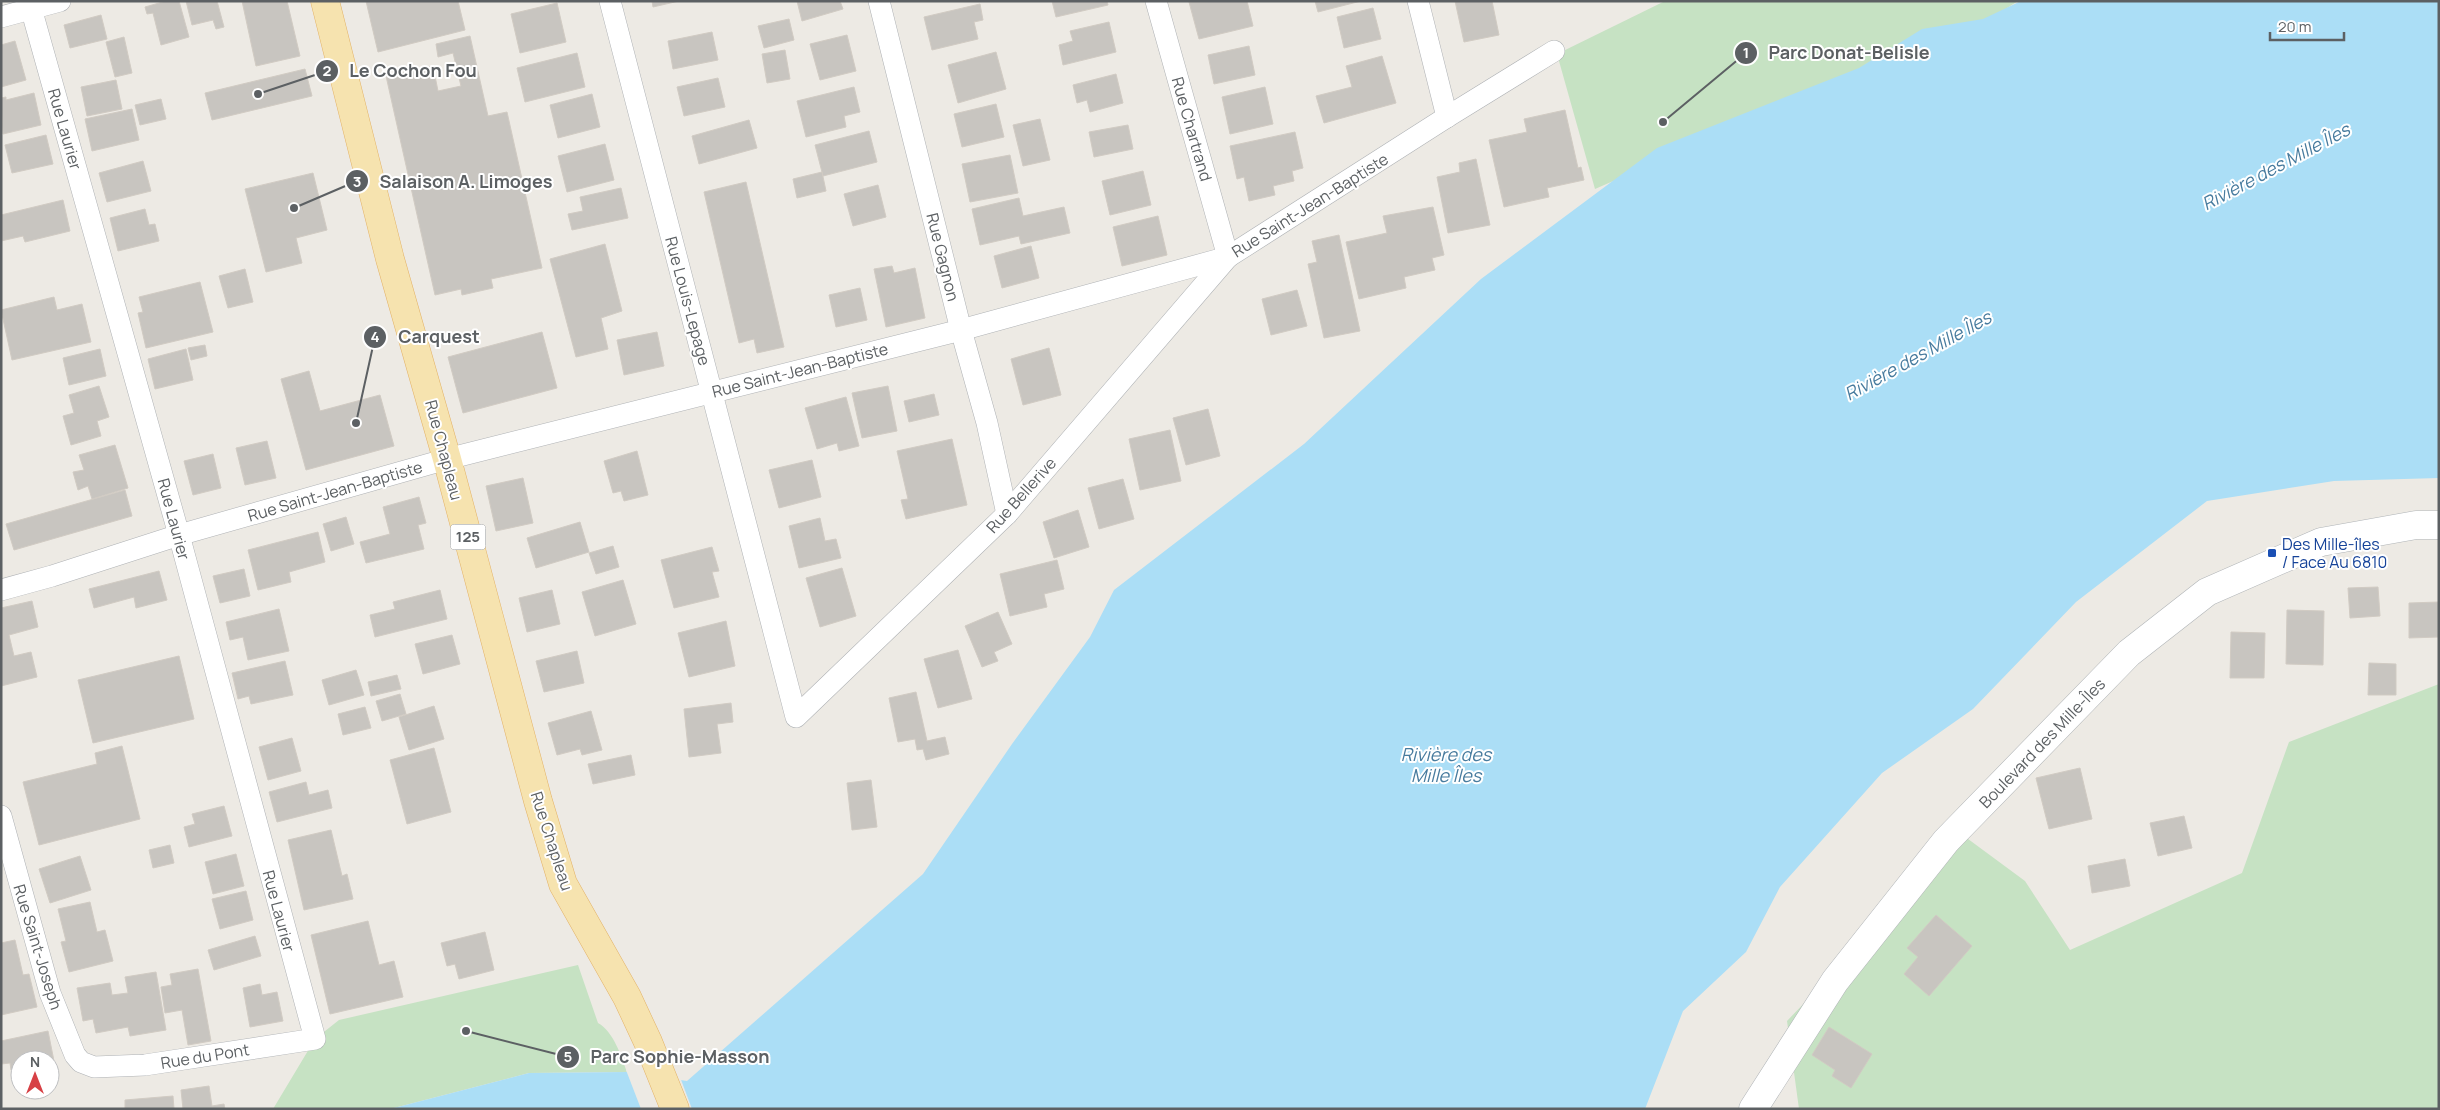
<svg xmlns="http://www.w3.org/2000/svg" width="2440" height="1110" viewBox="0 0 2440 1110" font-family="Manrope,sans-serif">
	<rect width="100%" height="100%" fill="#edeae4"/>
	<g fill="#c6e2c3">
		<polygon points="1665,1 2018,1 2001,12 1595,189 1557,54"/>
		<polygon points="2439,684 2439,1109 1799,1109 1787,1021 1964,836 2025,881 2070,950 2242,873 2289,742"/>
		<path d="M578 965 598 1023C614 1032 621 1056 627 1072L529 1073 390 1109H273L315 1039 339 1020Z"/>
	</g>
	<polygon fill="#abdef6" points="2021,1 2439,1 2439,478 2334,481 2207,501 2076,602 1973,709 1882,773 1780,887 1746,952 1683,1011 1645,1109 390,1109 529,1073 627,1072 687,1081 923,874 1012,744 1090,637 1114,590 1304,444 1481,279 1657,148 1859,68 1922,29 1983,19"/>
	<polygon fill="#edeae4" points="626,1070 680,1077 692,1109 641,1109"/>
	<g fill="#c8c5c0" stroke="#d1cbc3">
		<polygon points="166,1 179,1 189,37 161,45 153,13 147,14 145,7"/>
		<polygon points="186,1 217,1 224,27 216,29 213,20 192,25"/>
		<polygon points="242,1 287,1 300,56 256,66"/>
		<polygon points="366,1 458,1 465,30 378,52"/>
		<polygon points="652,1 679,1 653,7"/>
		<polygon points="797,1 840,1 843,9 802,21"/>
		<polygon points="1052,1 1107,1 1108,5 1056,17"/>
		<polygon points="1247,1 1253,26 1199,39 1189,2"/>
		<polygon points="1315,1 1361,1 1318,12"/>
		<polygon points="1455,1 1492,1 1499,35 1464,42"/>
		<polygon points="557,3 566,42 520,53 511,14"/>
		<polygon points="980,4 983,20 974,22 978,39 932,50 924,17"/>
		<polygon points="1373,8 1381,39 1344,48 1337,17"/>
		<polygon points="101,15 107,39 70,48 64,25"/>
		<polygon points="789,19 794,40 764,48 758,26"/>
		<polygon points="1109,22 1116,52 1063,65 1059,45 1073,41 1070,31"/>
		<polygon points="712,32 718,60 673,69 668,41"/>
		<polygon points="847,35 856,71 820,80 810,44"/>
		<polygon points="470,36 488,116 507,112 542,268 491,279 493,288 462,295 461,289 435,295 386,76 433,66 438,91 461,86 453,53 438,57 436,44"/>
		<polygon points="124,37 132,73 115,77 106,42"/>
		<polygon points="15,41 26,80 1,87 1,45"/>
		<polygon points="1249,46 1255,75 1214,84 1208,55"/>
		<polygon points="785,50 790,79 767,83 762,54"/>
		<polygon points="996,52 1006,89 958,103 948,65"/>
		<polygon points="577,53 585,87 525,102 517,68"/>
		<polygon points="1382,56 1396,103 1324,123 1316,96 1352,87 1346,66"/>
		<polygon points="305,69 312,96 212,120 205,93"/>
		<polygon points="1116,74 1123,103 1090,112 1087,100 1077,103 1073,85"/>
		<polygon points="718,78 725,107 684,116 677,87"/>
		<polygon points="116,80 122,109 87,116 81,87"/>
		<polygon points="854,87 860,112 844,116 846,127 806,137 797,101"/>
		<polygon points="1265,87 1273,124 1230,134 1222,97"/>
		<polygon points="34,93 41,125 3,134 1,98 6,97 6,100"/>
		<polygon points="592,94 600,127 558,138 550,105"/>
		<polygon points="161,99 166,119 140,125 135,105"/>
		<polygon points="996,104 1004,137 962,147 954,114"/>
		<polygon points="132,109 139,140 92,151 85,119"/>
		<polygon points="1565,110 1578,168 1581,167 1584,180 1547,188 1549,197 1504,207 1489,140 1527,132 1524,119"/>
		<polygon points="1040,119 1050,160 1023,166 1013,125"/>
		<polygon points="749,120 757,148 699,164 692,136"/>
		<polygon points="1128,125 1133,149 1094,157 1089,132"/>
		<polygon points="869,131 877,162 823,176 815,145"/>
		<polygon points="1295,132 1303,168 1292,171 1294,181 1273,186 1275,195 1249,201 1244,177 1237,179 1230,146"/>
		<polygon points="46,135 53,164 12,173 5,145"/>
		<polygon points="605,144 614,180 567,192 558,156"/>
		<polygon points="1010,155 1018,193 970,202 962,164"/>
		<polygon points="1476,159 1490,225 1448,233 1437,177 1460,172 1459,163"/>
		<polygon points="143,161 151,191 107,202 99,173"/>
		<polygon points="1143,171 1151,205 1110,215 1102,181"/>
		<polygon points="822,172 826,191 797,198 793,179"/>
		<polygon points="313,173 327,230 296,238 302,263 266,272 245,189"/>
		<polygon points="746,182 784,347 757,353 754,339 739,343 704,192"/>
		<polygon points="878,185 886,217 853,226 844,194"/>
		<polygon points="621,188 628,218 572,230 568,214 583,211 580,197"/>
		<polygon points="1019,198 1023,216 1064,207 1070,233 1021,244 1019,236 980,245 972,209"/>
		<polygon points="63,200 70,231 25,242 23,236 1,241 1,215"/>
		<polygon points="1433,207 1444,255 1432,258 1435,270 1404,277 1406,288 1359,299 1346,242 1387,233 1383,216"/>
		<polygon points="145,209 149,225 155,224 159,241 118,251 110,218"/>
		<polygon points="1158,216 1167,255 1122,266 1113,227"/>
		<polygon points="1339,235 1360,331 1324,338 1308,264 1317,262 1312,241"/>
		<polygon points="605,244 622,311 601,318 608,349 576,357 550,259"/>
		<polygon points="1031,246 1039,278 1002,288 994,256"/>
		<polygon points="892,266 894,273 915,268 925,318 886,327 874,269"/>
		<polygon points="245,269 253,302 228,308 219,276"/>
		<polygon points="200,282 213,332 146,348 138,313 143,312 139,297"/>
		<polygon points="860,288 867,320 836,327 829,295"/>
		<polygon points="1297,290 1307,326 1271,335 1262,299"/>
		<polygon points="54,297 57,310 82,304 91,342 12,360 1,310"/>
		<polygon points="542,332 557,388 463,413 448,357"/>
		<polygon points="657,332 664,366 624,375 617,340"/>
		<polygon points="205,345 207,356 191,360 188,348"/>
		<polygon points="1049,348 1061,395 1023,405 1011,359"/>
		<polygon points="100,349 106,376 69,385 63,358"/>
		<polygon points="186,349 193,380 155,389 148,359"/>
		<polygon points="309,371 320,411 380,395 394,446 306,470 281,379"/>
		<polygon points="99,386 109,417 97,421 101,436 71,445 63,416 74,413 69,395"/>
		<polygon points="888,386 897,431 862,438 852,393"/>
		<polygon points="934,394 939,415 909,422 904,401"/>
		<polygon points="846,397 859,446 839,451 837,443 817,449 805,408"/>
		<polygon points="1208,409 1220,456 1186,465 1173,418"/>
		<polygon points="1170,430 1181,481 1140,490 1129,439"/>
		<polygon points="952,439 967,505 906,519 901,500 908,499 897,451"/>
		<polygon points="267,441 276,478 245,485 236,448"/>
		<polygon points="115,445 128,488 92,499 88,486 78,490 73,472 84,470 79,455"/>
		<polygon points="637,451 648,495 624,501 621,491 613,493 604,461"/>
		<polygon points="213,454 221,488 193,495 184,461"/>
		<polygon points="812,460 821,497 779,508 769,470"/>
		<polygon points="523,478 533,523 496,531 486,486"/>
		<polygon points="1123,479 1134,519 1099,529 1088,488"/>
		<polygon points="125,490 132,516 14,550 6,524"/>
		<polygon points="419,497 426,523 418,525 424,549 366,563 360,542 390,534 383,507"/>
		<polygon points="1078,510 1089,547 1054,558 1043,522"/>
		<polygon points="346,517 354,544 331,551 323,524"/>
		<polygon points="820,518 825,541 836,539 841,558 799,568 789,526"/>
		<polygon points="580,522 589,552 536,568 527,538"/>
		<polygon points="318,532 325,562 289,572 291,582 258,590 248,550"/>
		<polygon points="613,546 619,567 596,574 589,553"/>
		<polygon points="712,547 719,571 712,572 719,597 674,608 661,560"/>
		<polygon points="1057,560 1064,589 1044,594 1047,607 1010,616 1000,574"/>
		<polygon points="842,568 856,616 820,627 806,578"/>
		<polygon points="244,569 250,596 220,603 213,576"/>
		<polygon points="159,571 167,600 136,608 134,597 94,608 89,589"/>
		<polygon points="623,580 636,624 595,636 582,592"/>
		<polygon points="2378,587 2380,616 2350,618 2348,588"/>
		<polygon points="440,590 447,619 375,637 370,615 395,609 393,602"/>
		<polygon points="552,590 560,624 527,632 519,598"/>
		<polygon points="32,601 38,627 9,635 14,656 31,652 37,677 1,686 1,608"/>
		<polygon points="2439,602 2439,637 2409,638 2409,603"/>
		<polygon points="279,609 289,651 248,660 243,637 230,640 226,622"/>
		<polygon points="2287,610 2324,611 2323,665 2286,664"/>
		<polygon points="998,612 1012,644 994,652 998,661 982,667 965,626"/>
		<polygon points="726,621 735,666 689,677 678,633"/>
		<polygon points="2231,632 2265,633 2264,678 2230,678"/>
		<polygon points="452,635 460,664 423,674 415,644"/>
		<polygon points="958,650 972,699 938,708 924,659"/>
		<polygon points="577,651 584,683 544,692 536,661"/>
		<polygon points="179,656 194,719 93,743 78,680"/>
		<polygon points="285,661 293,695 251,704 249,696 238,699 232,673"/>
		<polygon points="2369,663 2396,664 2396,695 2368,695"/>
		<polygon points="356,670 364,695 329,705 322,680"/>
		<polygon points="397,675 401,689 371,696 368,682"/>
		<polygon points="916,692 927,741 945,737 949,754 926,760 923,749 917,750 915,739 898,742 889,698"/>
		<polygon points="400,694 406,714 382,721 376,701"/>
		<polygon points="731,703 733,722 717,724 721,753 689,757 684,709"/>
		<polygon points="434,706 444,739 409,750 399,717"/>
		<polygon points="365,707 371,728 343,735 338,714"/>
		<polygon points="591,711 602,750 582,755 580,749 557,755 548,723"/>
		<polygon points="292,738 301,771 268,780 259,747"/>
		<polygon points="122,746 140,819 39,845 23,782 97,764 95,753"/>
		<polygon points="434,748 451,812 407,824 390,760"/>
		<polygon points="631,755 635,775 593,784 588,764"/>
		<polygon points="2080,768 2092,819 2049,829 2036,778"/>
		<polygon points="871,780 877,827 852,830 847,783"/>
		<polygon points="306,782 309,795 328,790 332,808 277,822 269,792"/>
		<polygon points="224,806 232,836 189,847 184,827 195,824 192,814"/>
		<polygon points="2184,816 2192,848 2158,856 2150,823"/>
		<polygon points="331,830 342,876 347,874 353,899 304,910 288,840"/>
		<polygon points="170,845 174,863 153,868 149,850"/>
		<polygon points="236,854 244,886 213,894 205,862"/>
		<polygon points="80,856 91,890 50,903 39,869"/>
		<polygon points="2125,859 2130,886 2092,893 2088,866"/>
		<polygon points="246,891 253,920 220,929 212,899"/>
		<polygon points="90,902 97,932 105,930 113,961 69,972 61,942 66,941 58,909"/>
		<polygon points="1936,915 1972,946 1929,996 1904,974 1918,957 1907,948"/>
		<polygon points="368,921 379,965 394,961 403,997 330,1014 311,935"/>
		<polygon points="485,932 494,970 459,979 455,964 447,966 441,943"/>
		<polygon points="255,936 261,956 214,970 208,950"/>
		<polygon points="15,940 23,975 29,974 37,1007 1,1015 1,943"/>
		<polygon points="198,969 211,1041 188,1045 182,1010 165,1013 161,987 172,985 170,974"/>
		<polygon points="156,972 166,1030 130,1036 128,1027 96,1033 93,1019 83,1021 77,988 110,983 112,995 128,993 125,977"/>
		<polygon points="260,984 262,995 277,992 283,1021 250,1027 243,988"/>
		<polygon points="1829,1027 1872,1054 1851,1088 1832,1076 1835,1070 1812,1055"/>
		<polygon points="48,1031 54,1061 20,1060 20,1068 11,1070 10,1063 1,1064 1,1041"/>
		<polygon points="209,1086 212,1106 224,1104 225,1109 183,1109 181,1090"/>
		<polygon points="173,1096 174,1109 125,1109 125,1100"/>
	</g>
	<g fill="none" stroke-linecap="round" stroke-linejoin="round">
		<defs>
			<g id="street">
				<polyline points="610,1 796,717 1007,514 1228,257"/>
				<polyline points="879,1 961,330 987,423 1007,514"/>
				<polyline points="1156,1 1228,257"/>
				<polyline points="1418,1 1447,117"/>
				<polyline points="1,17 60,1"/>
				<polyline points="1,590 52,576 179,535 447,459 961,330 1228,257 1447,117 1554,51"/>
				<polyline points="1,816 50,993 75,1055 81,1062 94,1067 145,1065 315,1039 179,535 29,1"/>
			</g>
			<polyline id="secondary" points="1753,1109 1835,981 1946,841 2129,653 2207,592 2321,542 2416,525 2439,525"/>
			<polyline id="primary" points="325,1 390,259 447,459 538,801 563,884 627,997 648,1042 675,1109"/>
		</defs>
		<use href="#street" stroke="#afb2b5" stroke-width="22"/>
		<use href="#secondary" stroke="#b0b4b7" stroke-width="29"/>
		<use href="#primary" stroke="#e3b267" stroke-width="29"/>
		<use href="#street" stroke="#fff" stroke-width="21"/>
		<use href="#secondary" stroke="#fff" stroke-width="28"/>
		<use href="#primary" stroke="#f6e3af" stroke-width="28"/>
	</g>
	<rect fill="#1a4fb4" stroke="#fff" stroke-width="2" x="2267" y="548" width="10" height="10" rx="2.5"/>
	<g text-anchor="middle" stroke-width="4" stroke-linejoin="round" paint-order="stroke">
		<rect fill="#fff" stroke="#8d9092" stroke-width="1" x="450.5" y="524.5" width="35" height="25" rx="4"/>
		<g font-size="15" font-weight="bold" fill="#5c6063">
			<text x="468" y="542">125</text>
		</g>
		<g font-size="16" fill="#5c6063" stroke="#fff">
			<text transform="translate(65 129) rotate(74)" y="6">Rue Laurier</text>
			<text transform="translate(1192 129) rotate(74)" y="6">Rue Chartrand</text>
			<text transform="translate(1310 205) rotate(-32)" y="6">Rue Saint-Jean-Baptiste</text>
			<text transform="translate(943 257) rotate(76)" y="6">Rue Gagnon</text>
			<text transform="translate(688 301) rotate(75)" y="6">Rue Louis-Lepage</text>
			<text transform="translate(800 370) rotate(-14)" y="6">Rue Saint-Jean-Baptiste</text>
			<text transform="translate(444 450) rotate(75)" y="6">Rue Chapleau</text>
			<text transform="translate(335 491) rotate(-16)" y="6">Rue Saint-Jean-Baptiste</text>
			<text transform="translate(1021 495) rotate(-48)" y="6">Rue Bellerive</text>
			<text transform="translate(174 519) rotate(75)" y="6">Rue Laurier</text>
			<text transform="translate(2042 743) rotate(-46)" y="6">Boulevard des Mille-Îles</text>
			<text transform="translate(552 841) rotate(72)" y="6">Rue Chapleau</text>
			<text transform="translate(279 911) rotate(75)" y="6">Rue Laurier</text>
			<text transform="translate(38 947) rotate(73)" y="6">Rue Saint-Joseph</text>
			<text transform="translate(205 1056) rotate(-9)" y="6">Rue du Pont</text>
		</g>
		<g font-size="16" fill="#164399" stroke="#fff" text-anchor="start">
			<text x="2282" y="550">Des Mille-îles<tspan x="2282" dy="18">/ Face Au 6810</tspan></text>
		</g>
		<g font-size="18" font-style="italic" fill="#477b9e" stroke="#fff">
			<text transform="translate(2276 167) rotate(-28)" y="6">Rivière des Mille Îles</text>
			<text transform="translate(1918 356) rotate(-29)" y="6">Rivière des Mille Îles</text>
			<text x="1446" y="761">Rivière des<tspan x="1446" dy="21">Mille Îles</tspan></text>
		</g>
	</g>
	<path fill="none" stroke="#5c6063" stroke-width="2" d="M1663 122L1746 53M258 94L327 71M294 208L357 181M356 423L375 337M466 1031L568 1057"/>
	<g fill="#5c6063" stroke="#fff" stroke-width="2">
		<circle cx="1663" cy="122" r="5"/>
		<circle cx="258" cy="94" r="5"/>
		<circle cx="294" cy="208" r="5"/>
		<circle cx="356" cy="423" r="5"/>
		<circle cx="466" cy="1031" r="5"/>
		<circle cx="1746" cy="53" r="12"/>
		<circle cx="327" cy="71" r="12"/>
		<circle cx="357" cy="181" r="12"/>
		<circle cx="375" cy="337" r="12"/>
		<circle cx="568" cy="1057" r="12"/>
	</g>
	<g font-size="15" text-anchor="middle" font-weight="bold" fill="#fff">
		<text x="1746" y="58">1</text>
		<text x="327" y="76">2</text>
		<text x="357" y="187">3</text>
		<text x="375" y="342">4</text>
		<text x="568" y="1062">5</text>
	</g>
	<g font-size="18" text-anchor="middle" font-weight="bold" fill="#5c6063" stroke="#fff" stroke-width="4" stroke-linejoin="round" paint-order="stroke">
		<text x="1849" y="59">Parc Donat-Belisle</text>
		<text x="413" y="77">Le Cochon Fou</text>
		<text x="466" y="188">Salaison A. Limoges</text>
		<text x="439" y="343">Carquest</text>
		<text x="680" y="1063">Parc Sophie-Masson</text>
	</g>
	<rect width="2440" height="1110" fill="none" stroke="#5c6063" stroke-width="5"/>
	<g transform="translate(35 1075)"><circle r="24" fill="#ffffff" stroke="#bebfc1"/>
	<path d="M0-4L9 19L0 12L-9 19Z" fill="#d74045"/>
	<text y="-8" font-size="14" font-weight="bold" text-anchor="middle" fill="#5c6063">N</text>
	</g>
	<path d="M2270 32v8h74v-8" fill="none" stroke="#5c6063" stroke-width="2.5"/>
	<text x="2278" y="32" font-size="15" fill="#5c6063" stroke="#ffffff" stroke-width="4" paint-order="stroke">20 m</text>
</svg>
